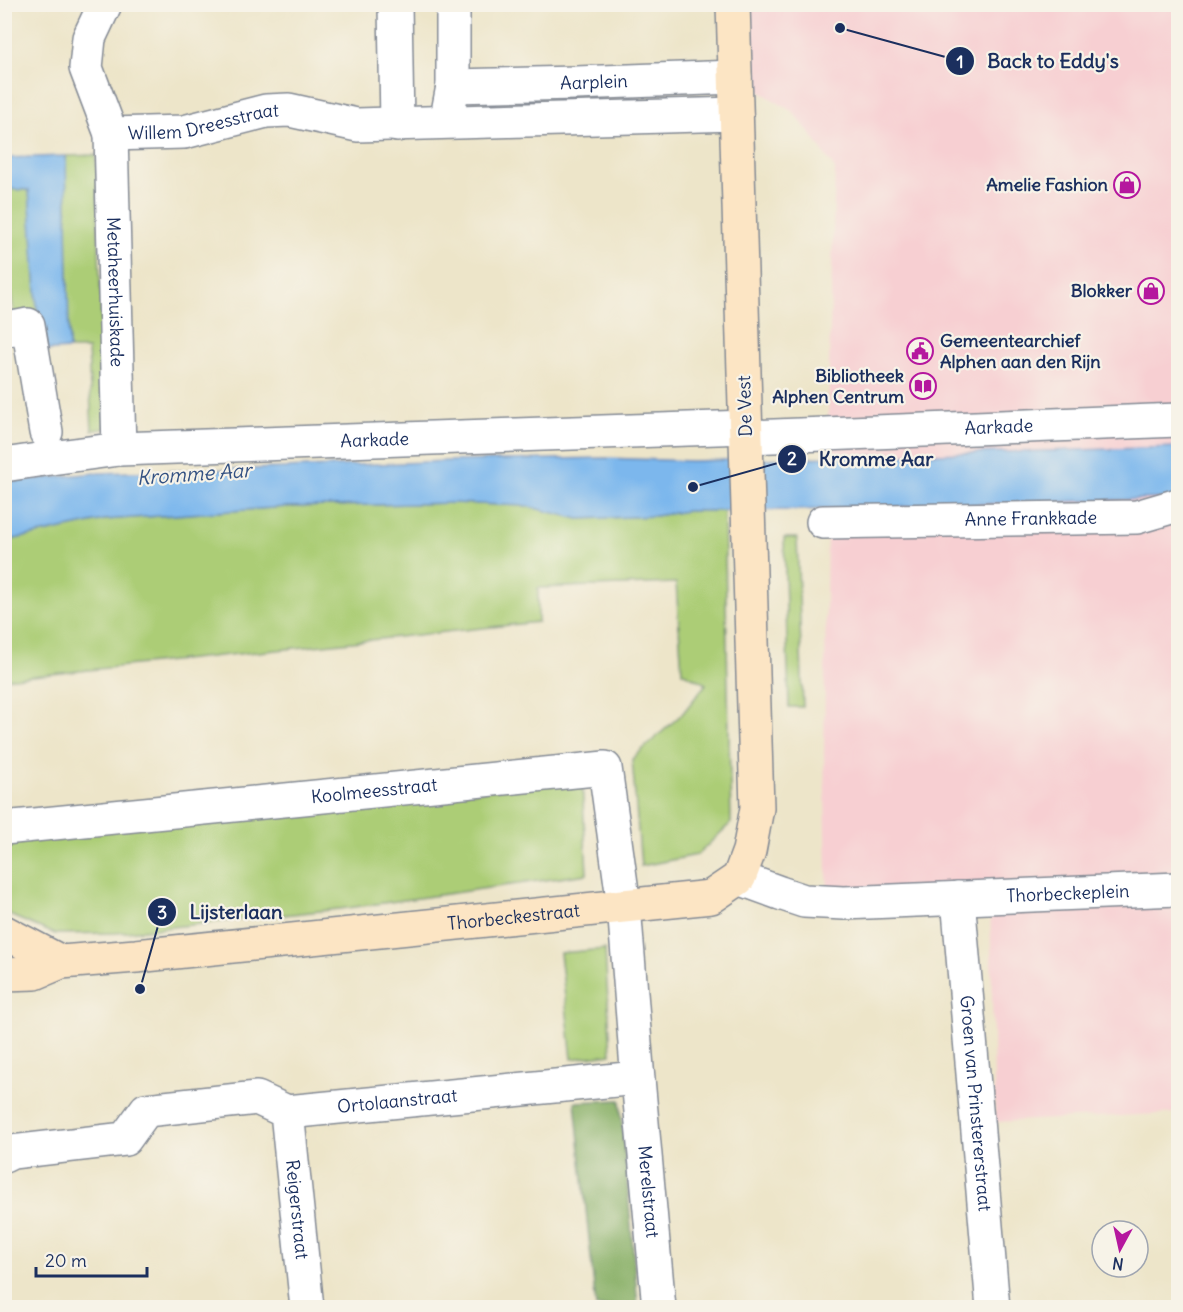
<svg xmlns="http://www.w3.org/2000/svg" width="1183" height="1312" viewBox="0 0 1183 1312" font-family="Delius,sans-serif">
	<rect width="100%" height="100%" fill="#f7f3e8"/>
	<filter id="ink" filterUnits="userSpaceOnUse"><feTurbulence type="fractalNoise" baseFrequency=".0167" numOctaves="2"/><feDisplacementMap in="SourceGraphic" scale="12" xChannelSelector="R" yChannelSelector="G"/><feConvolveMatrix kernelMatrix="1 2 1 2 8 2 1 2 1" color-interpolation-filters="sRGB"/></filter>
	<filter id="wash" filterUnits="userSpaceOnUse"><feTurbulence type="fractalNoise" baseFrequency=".008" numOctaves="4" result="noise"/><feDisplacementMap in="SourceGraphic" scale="24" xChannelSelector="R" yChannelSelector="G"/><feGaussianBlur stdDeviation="1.35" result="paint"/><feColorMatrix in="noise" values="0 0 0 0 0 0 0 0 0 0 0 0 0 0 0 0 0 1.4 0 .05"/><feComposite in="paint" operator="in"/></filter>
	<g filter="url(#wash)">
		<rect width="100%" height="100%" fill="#ede5c9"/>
		<polygon fill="#f7cfd2" points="741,5 1178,5 1178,1113 995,1122 990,905 828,911 824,755 829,364 835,169 812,136 793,112 759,91 743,52"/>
		<g fill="#accd76" stroke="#647e6a" stroke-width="1.5">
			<polygon points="96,155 105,429 92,430 88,349 69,349 66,156"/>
			<polygon points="4,189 29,190 39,316 15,319 5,259"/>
			<polygon points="454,503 526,506 579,519 655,516 686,511 724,511 731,823 697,855 641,866 632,759 683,713 706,684 682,672 676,583 538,588 538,622 5,679 4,541 104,520 287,507"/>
			<polygon points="784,538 797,538 803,707 789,707"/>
			<polygon points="582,781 587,874 348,908 117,933 55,934 14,917 5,911 4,839"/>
			<polygon points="605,949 611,1054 572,1059 560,953"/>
		</g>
		<polygon fill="#89b067" stroke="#527062" stroke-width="1.5" points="620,1100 638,1307 596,1307 575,1102"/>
		<g fill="#7bb7ed" stroke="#4b73a6" stroke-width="1.5">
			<polygon points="66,156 69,349 40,351 29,190 5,189 4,158"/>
			<polygon points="1178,447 1178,498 797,510 686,511 655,516 579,519 526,506 454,503 287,507 104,520 5,541 4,482 96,473 285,468 448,461 604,458 692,461"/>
		</g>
	</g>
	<g filter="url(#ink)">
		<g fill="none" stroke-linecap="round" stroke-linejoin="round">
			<defs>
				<g id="street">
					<path id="s1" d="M105 4 89 38 86 68 111 134 184 132 266 111 289 110 357 125 736 114"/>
					<polyline points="395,4 397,125"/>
					<path id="s2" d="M453 86 576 83 735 77"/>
					<polyline points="449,107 453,86 453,4"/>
					<path id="s3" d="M111 134 119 449"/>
					<polyline points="8,329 28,325 46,432"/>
					<path id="s4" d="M747 437 1178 420"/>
					<path id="s5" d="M4 465 51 458 119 449 746 427"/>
					<path id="s6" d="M823 522 1137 517 1178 505"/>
					<path id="s7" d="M4 828 605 768 624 906 637 1068 659 1308"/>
					<path id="s8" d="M739 878 780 893 804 901 844 903 1178 889"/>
					<path id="s9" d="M958 898 993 1308"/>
					<path id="s10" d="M287 1112 307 1308"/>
					<path id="s11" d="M4 1156 12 1152 125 1139 146 1110 257 1098 287 1112 637 1078"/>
				</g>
				<g id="secondary">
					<polyline points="4,932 61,962"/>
					<path id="s12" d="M4 974 35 973 61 962 136 956 711 897 739 878 749 851 757 808C750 540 740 272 733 4"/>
				</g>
			</defs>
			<use href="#street" stroke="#848a94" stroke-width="36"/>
			<use href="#secondary" stroke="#848a94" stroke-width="36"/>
			<use href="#street" stroke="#fff" stroke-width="33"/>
			<use href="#secondary" stroke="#fce5c4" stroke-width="33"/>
		</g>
	</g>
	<defs>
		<symbol id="shop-ring" viewBox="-11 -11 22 22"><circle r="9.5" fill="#f7f3e8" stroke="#b5179e" stroke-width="1.5"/><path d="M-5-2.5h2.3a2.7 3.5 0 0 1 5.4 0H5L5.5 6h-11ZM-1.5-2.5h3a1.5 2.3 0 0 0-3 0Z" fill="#b5179e"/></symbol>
		<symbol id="civic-ring" viewBox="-11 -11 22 22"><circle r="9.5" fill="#f7f3e8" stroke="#b5179e" stroke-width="1.5"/><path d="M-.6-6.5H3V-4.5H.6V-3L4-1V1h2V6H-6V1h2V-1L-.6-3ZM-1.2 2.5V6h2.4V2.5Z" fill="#b5179e"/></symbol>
		<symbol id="library-ring" viewBox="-11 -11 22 22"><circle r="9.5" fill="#f7f3e8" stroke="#b5179e" stroke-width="1.5"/><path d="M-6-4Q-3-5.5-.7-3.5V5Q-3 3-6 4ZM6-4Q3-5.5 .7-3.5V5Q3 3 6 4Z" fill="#b5179e"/></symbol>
	</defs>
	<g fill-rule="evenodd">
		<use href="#shop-ring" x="1112" y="170" width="30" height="30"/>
		<use href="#shop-ring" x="1136" y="276" width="30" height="30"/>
		<use href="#civic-ring" x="905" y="336" width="30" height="30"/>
		<use href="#library-ring" x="908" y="371" width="30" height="30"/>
	</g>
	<g text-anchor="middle" stroke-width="4.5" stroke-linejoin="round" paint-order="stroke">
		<g font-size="18" fill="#1b2f5e" stroke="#f7f3e8">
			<text dy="6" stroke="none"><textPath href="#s2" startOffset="141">Aarplein</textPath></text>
			<text dy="6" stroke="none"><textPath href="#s1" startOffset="232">Willem Dreesstraat</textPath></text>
			<text dy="6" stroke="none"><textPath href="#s3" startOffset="158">Metaheerhuiskade</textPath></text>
			<text transform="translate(745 406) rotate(-92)" y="6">De Vest</text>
			<text dy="6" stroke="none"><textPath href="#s4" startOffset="252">Aarkade</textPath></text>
			<text dy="6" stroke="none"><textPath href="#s5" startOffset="372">Aarkade</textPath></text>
			<text dy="6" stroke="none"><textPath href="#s6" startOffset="208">Anne Frankkade</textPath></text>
			<text dy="6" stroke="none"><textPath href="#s7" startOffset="372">Koolmeesstraat</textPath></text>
			<text dy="6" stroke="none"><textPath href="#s8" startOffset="333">Thorbeckeplein</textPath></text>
			<text dy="6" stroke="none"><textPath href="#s12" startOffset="514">Thorbeckestraat</textPath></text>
			<text dy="6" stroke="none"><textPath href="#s11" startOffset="414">Ortolaanstraat</textPath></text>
			<text dy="6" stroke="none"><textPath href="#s9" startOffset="206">Groen van Prinstererstraat</textPath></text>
			<text dy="6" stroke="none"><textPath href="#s7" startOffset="1030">Merelstraat</textPath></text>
			<text dy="6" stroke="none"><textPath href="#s10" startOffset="98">Reigerstraat</textPath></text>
		</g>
		<g font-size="18" font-weight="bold" fill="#1b2f5e" stroke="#f7f3e8" text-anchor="end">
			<text x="1108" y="191">Amelie Fashion</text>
			<text x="1132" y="297">Blokker</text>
			<text x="940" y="347" text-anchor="start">Gemeentearchief<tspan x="940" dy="21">Alphen aan den Rijn</tspan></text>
			<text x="904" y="382">Bibliotheek<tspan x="904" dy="21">Alphen Centrum</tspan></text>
		</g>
		<g font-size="20" font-style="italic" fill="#335182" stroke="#f7f3e8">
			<text transform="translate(194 474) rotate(-4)" y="7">Kromme Aar</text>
		</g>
	</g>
	<path fill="none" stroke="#1b2f5e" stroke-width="2" d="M840 28L960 61M693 487L792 459M140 989L162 912"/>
	<g fill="#1b2f5e" stroke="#f7f3e8" stroke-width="2">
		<circle cx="840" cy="28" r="6"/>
		<circle cx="693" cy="487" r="6"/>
		<circle cx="140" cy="989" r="6"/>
		<circle cx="960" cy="61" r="15"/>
		<circle cx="792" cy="459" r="15"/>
		<circle cx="162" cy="912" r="15"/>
	</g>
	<g font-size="18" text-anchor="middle" font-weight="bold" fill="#fff">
		<text x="960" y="68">1</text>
		<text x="792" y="465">2</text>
		<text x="162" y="919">3</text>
	</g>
	<g font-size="20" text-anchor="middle" font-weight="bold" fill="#1b2f5e" stroke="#f7f3e8" stroke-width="4.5" stroke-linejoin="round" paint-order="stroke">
		<text x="1053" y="68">Back to Eddy's</text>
		<text x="876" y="466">Kromme Aar</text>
		<text x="236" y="919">Lijsterlaan</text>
	</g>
	<rect width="1183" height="1312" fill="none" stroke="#f7f3e8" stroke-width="24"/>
	<g transform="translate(1120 1249) rotate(188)"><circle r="28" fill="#f7f3e8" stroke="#9fa5b1" stroke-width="1.5"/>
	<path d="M0-4.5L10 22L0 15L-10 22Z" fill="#b5179e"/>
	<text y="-9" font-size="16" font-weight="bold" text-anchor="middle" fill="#1b2f5e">N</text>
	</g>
	<path d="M36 1267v9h111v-9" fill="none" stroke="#1b2f5e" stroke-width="3"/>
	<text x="45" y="1267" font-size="18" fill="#1b2f5e" stroke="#f7f3e8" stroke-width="4.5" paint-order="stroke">20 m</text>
</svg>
